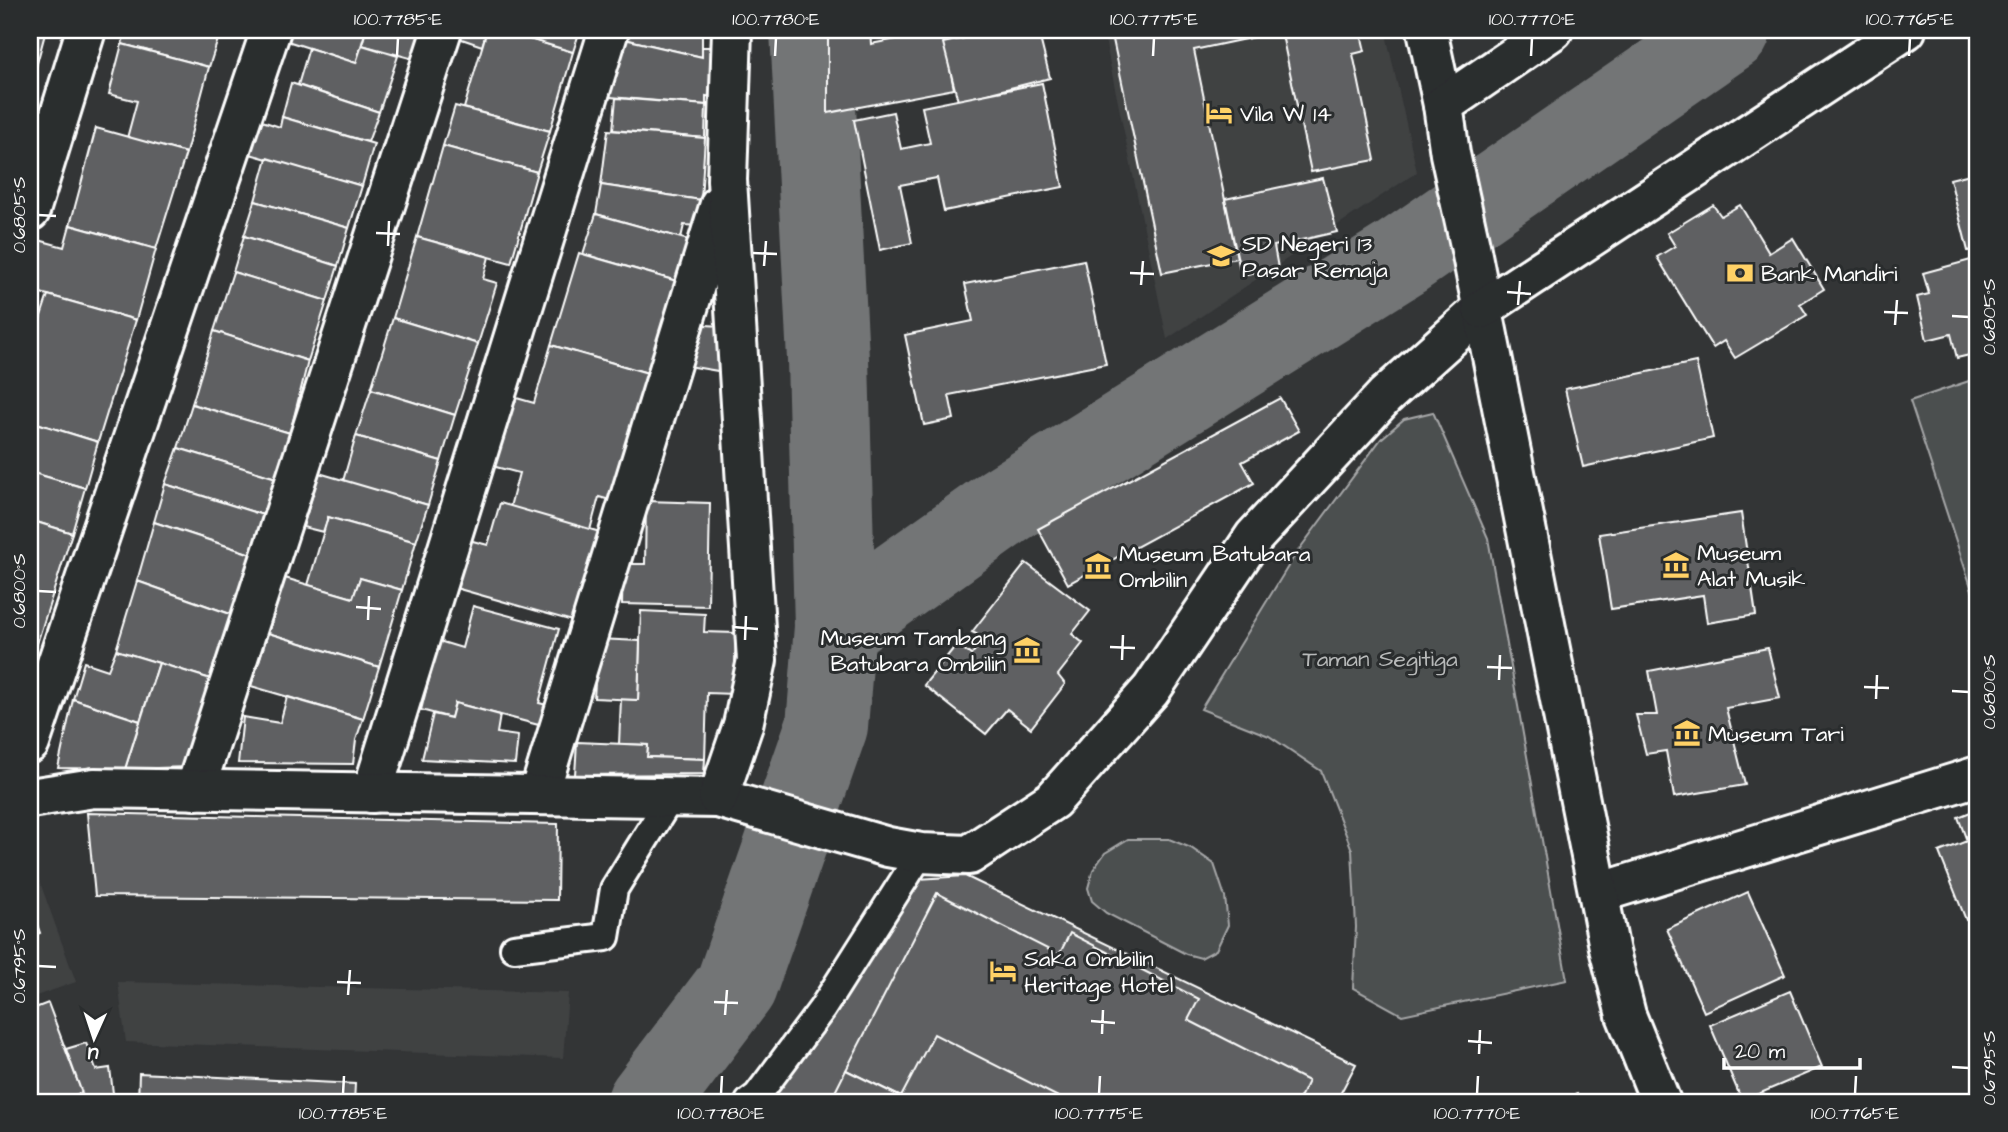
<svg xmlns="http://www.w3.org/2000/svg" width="2008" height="1132" viewBox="0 0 2008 1132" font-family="'Architects Daughter',sans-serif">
	<rect width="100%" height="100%" fill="#333536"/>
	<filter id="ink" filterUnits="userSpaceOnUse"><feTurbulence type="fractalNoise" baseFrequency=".0143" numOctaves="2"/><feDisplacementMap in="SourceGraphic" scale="14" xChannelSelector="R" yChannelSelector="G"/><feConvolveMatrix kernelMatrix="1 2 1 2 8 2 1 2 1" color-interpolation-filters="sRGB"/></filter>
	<g filter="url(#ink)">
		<g fill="#404243">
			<polygon points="1103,30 1385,30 1417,172 1167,339"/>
			<polygon points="30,855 76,982 30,998"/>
			<polygon points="118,982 568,993 563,1058 126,1042"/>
		</g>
		<g fill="#4c4f50" stroke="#a6a7a8" stroke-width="2">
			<polygon points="1978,378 1978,608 1910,401"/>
			<polygon points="1433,412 1488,538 1567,980 1402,1015 1353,988 1356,927 1352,850 1321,771 1269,736 1201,709 1295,555 1381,439 1404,419"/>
			<polygon points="1128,839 1169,839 1191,848 1214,864 1225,897 1228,925 1216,950 1201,958 1186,954 1106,913 1092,901 1088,888 1093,870 1105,853"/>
		</g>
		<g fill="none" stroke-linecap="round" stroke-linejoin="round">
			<g stroke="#737576" stroke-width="82">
				<polyline points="835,627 1006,505 1402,257 1730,30"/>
				<polyline points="648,1102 736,986 827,726 835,627 828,359 811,30"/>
			</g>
		</g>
		<g fill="#5f6162" stroke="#fff" stroke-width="2">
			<polygon points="30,30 46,30 33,78 30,77"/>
			<polygon points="126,30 221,30 209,67 122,44"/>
			<polygon points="284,30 366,30 356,63 281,39"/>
			<polygon points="366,30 429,30 421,61 362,45"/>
			<polygon points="458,30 487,30 482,46 456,37"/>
			<polygon points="487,30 499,30 573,52 550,131 464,108"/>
			<polygon points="499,30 580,30 573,52"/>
			<polygon points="623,30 702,30 702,57 620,38"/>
			<polygon points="828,30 870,30 871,44 942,30 954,89 828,113"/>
			<polygon points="1000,30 1038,30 1050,78 958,101 943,43"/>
			<polygon points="1111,30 1277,30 1278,32 1194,50 1237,258 1162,273"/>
			<polygon points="1281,30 1360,30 1365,51 1353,54 1375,160 1311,172"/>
			<polygon points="620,38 702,57 702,47 712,47 712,97 706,96 706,105 598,96"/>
			<polygon points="122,44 209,67 186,153 127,138 137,101 109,94"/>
			<polygon points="362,45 398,56 379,112 298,85 309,48 356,63"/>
			<polygon points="291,83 379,112 368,142 282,117"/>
			<polygon points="1042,83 1063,187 944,211 937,178 900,185 912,243 880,250 854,120 893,112 901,149 930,143 922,107"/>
			<polygon points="616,98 706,105 705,138 613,130"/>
			<polygon points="455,106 550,131 537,172 443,146"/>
			<polygon points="282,117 374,144 362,186 243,152 253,118 280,127"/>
			<polygon points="96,128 186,153 156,249 70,225"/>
			<polygon points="608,130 705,138 701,200 601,185"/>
			<polygon points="443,146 537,172 511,263 417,237"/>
			<polygon points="267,158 362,186 349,228 255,201"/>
			<polygon points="1978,172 1978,249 1968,251 1950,179"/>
			<polygon points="1323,178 1337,232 1274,246 1278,268 1241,275 1225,199"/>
			<polygon points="601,185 701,200 699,226 684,225 681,238 596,214"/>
			<polygon points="255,201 349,228 338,266 244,236"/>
			<polygon points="1713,205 1721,216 1740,205 1769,253 1793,238 1824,289 1800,304 1807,315 1735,358 1724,341 1713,348 1657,257 1675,246 1667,233"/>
			<polygon points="596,214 692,241 680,282 583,254"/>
			<polygon points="70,225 156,249 136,320 30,290 30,258 35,239 64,247"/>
			<polygon points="244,236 338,266 327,301 233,272"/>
			<polygon points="417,237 489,257 483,279 497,283 478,344 393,318"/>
			<polygon points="579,253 680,282 658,376 551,345"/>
			<polygon points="1978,258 1978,353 1957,358 1951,334 1927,340 1917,297 1929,294 1923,273"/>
			<polygon points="1084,260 1106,364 949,395 954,419 924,425 905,335 973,321 965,284"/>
			<polygon points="233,272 327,301 308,361 214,331"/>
			<polygon points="48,295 136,320 98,442 30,421 30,349"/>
			<polygon points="393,318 478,344 455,415 371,389"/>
			<polygon points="688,324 722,326 718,371 682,365"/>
			<polygon points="214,331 308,361 290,433 192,404"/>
			<polygon points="551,345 658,376 621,503 599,497 590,530 510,507 519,473 492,466 513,397 534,403"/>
			<polygon points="1696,362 1713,438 1583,467 1565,389"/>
			<polygon points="371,389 455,415 441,461 356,436"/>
			<polygon points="1280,398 1299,431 1242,462 1254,483 1068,584 1038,529"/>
			<polygon points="192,404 290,433 276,478 178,448"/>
			<polygon points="30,421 98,442 85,488 30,472"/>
			<polygon points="356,436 441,461 428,505 343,481"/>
			<polygon points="178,448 276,478 263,515 165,484"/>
			<polygon points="30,472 85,488 72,533 30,520"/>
			<polygon points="319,473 428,505 416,542 328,517 323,532 303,527"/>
			<polygon points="165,484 263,515 251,554 154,522"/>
			<polygon points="646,501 710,503 708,606 622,604 623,564 645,564"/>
			<polygon points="500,503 600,532 583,624 452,587 465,539 488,545"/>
			<polygon points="1741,513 1756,615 1707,623 1703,595 1611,609 1599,534"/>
			<polygon points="328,517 416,542 402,590 360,578 353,598 308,585"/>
			<polygon points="30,520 72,533 35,650 30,648"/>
			<polygon points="154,522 251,554 233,615 137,581"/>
			<polygon points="1026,563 1090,611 1072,634 1083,643 1058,675 1065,684 1031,728 1007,709 986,734 924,685 957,644 971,655 985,638 972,632"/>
			<polygon points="285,578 353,598 360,578 402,590 379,667 268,633"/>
			<polygon points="137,581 233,615 214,680 116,650"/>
			<polygon points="473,606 559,629 539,703 555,707 550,728 455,703 451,718 421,710 439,641 462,648"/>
			<polygon points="641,611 705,614 704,632 736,633 734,694 707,693 705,759 647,757 648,745 619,744 621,699 638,700"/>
			<polygon points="268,633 379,667 363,719 251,686"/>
			<polygon points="598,639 640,641 638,700 594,698"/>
			<polygon points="1768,648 1780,698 1726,708 1745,785 1674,797 1666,751 1646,754 1636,715 1657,715 1649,671"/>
			<polygon points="116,650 159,663 140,721 73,699 84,662 108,670"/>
			<polygon points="159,663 214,680 189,767 125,769"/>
			<polygon points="287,697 363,719 356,740 353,764 238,763 243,717 280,723"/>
			<polygon points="73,699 140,721 125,769 58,768"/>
			<polygon points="455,703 500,715 497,733 518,736 515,764 422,759 433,714 451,718"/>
			<polygon points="577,742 648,745 647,757 705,759 704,774 575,775"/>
			<polygon points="1978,809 1978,915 1966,920 1939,852 1967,841 1958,817"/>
			<polygon points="87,813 558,824 557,900 95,896"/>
			<polygon points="965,876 1356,1064 1336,1102 762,1102 918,879"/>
			<polygon points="1748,892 1785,975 1704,1012 1667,929"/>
			<polygon points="937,893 1059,955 1070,933 1199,999 1188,1020 1308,1081 1298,1102 1068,1102 934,1034 901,1097 846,1070"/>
			<polygon points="30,905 40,933 30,937"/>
			<polygon points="1790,991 1822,1067 1742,1101 1710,1025"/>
			<polygon points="48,1003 82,1093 56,1102 30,1102 30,1010"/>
			<polygon points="86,1043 96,1070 110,1068 114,1102 67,1102 66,1098 82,1093 66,1049"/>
			<polygon points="846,1070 901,1097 911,1102 830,1102"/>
			<polygon points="139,1073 355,1084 354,1102 138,1102"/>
			<polygon points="1577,1094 1580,1102 1554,1102"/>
		</g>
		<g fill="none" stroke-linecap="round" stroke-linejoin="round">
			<defs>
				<g id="lane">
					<polyline points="514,948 606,937 614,889 671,797"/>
					<polyline points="749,1102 757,1096 822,1009 921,853"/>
				</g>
				<g id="street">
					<polyline points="1427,30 1443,105"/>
					<polyline points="30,211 86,30"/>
					<polyline points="30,743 271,30"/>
					<polyline points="195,790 442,30"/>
					<polyline points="372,793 609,30"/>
					<polyline points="539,794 720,204"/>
					<polyline points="30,798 94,788 718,798 888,847 921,853 969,855 1053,800 1151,690 1254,537 1385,396 1482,309"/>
					<polyline points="718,798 743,725 757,660 727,180 732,30"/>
					<polyline points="1599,893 1978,776"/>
				</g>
				<g id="secondary">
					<polyline points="1553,30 1443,105 1450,154 1471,250 1610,952 1626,1015 1661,1102"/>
					<polyline points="1482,309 1906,30"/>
				</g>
			</defs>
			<use href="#lane" stroke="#fff" stroke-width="32"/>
			<use href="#street" stroke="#fff" stroke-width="44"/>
			<use href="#secondary" stroke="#fff" stroke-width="44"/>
			<use href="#lane" stroke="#2a2d2e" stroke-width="26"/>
			<use href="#street" stroke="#2a2d2e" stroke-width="38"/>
			<use href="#secondary" stroke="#2a2d2e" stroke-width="38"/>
		</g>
	</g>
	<path fill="none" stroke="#fff" stroke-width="2.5" d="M397 56 398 38M775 56 776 38M1153 56 1154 38M1531 56 1532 38M1909 56 1910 38M38 215 56 216M376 233 400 234M388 246 389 221M753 253 777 254M764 266 766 241M1130 273 1154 274M1141 285 1143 261M1507 292 1531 294M1518 305 1520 281M1884 312 1908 313M1952 316 1969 317M1895 325 1897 300M38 591 56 592M356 607 381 609M368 620 369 596M733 627 758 629M745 640 746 616M1110 647 1135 648M1122 660 1123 635M1487 667 1512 668M1499 680 1500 655M1864 687 1889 688M1952 691 1969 692M1876 699 1877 675M38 966 56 967M337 982 361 983M348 995 350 970M714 1002 738 1003M725 1015 727 990M1091 1021 1115 1023M1102 1034 1103 1010M1468 1041 1492 1043M1479 1054 1480 1030M1952 1067 1969 1068M343 1094 344 1076M721 1094 722 1076M1099 1094 1100 1076M1477 1094 1478 1076M1855 1094 1856 1076"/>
	<defs>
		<symbol id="hotel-bare" viewBox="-9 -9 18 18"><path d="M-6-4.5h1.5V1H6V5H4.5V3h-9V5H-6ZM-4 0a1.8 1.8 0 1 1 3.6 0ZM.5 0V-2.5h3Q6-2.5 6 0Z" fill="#ffd166" stroke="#2a2d2e" stroke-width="2.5" paint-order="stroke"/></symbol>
		<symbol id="school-bare" viewBox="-9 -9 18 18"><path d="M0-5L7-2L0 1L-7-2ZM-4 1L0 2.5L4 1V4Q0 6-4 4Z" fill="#ffd166" stroke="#2a2d2e" stroke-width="2.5" paint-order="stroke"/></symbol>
		<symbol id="bank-bare" viewBox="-9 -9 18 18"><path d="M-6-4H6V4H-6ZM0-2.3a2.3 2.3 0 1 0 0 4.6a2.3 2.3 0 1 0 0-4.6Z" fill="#ffd166" stroke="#2a2d2e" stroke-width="2.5" paint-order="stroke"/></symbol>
		<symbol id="museum-bare" viewBox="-9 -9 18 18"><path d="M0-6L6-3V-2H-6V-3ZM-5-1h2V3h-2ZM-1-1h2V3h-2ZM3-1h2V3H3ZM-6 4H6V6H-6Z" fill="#ffd166" stroke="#2a2d2e" stroke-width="2.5" paint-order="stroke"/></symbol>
	</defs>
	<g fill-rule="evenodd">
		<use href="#hotel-bare" x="1200" y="94" width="38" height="38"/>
		<use href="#school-bare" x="1202" y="237" width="38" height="38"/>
		<use href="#bank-bare" x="1721" y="254" width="38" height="38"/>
		<use href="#museum-bare" x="1657" y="546" width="38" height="38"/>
		<use href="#museum-bare" x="1079" y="547" width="38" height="38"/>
		<use href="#museum-bare" x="1008" y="631" width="38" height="38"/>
		<use href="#museum-bare" x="1668" y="714" width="38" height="38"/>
		<use href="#hotel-bare" x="984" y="952" width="38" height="38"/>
	</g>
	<g text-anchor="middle" stroke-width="6" stroke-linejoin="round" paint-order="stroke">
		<g font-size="23" fill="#fff" stroke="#2a2d2e" text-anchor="start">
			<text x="1240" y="121">Vila W 14</text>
			<text x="1242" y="251">SD Negeri 13<tspan x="1242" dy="26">Pasar Remaja</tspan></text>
			<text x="1761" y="281">Bank Mandiri</text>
			<text x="1697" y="560">Museum<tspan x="1697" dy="26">Alat Musik</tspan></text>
			<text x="1119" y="561">Museum Batubara<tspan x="1119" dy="26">Ombilin</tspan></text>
			<text x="1006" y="645" text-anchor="end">Museum Tambang<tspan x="1006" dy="26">Batubara Ombilin</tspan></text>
			<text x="1708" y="741">Museum Tari</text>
			<text x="1024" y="966">Saka Ombilin<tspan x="1024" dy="26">Heritage Hotel</tspan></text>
		</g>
		<g font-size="23" fill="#b7b9b9" stroke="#2a2d2e">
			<text x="1380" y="666">Taman Segitiga</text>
		</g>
	</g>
	<rect width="2008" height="1132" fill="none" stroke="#2a2d2e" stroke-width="77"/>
	<g transform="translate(94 1038) rotate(183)" stroke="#2a2d2e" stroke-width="5" paint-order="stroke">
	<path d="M0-5L12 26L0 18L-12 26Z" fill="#ffffff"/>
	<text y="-10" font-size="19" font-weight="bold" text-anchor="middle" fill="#ffffff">U</text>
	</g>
	<path d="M1724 1058v10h136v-10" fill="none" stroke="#ffffff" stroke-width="3.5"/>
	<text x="1735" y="1058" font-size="21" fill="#ffffff" stroke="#2a2d2e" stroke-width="5" paint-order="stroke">20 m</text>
	<rect x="38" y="38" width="1931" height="1056" fill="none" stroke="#fff" stroke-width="2.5"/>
	<g font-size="18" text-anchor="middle" fill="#fff">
		<text x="398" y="25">100.7785°E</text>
		<text x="776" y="25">100.7780°E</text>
		<text x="1154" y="25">100.7775°E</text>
		<text x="1532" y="25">100.7770°E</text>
		<text x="1910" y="25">100.7765°E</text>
		<text transform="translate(19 215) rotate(-90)" y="6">0.6805°S</text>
		<text transform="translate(1989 317) rotate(-90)" y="6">0.6805°S</text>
		<text transform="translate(19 591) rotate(-90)" y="6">0.6800°S</text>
		<text transform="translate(1989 692) rotate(-90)" y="6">0.6800°S</text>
		<text transform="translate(19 966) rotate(-90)" y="6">0.6795°S</text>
		<text transform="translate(1989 1068) rotate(-90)" y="6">0.6795°S</text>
		<text x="343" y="1119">100.7785°E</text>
		<text x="721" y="1119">100.7780°E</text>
		<text x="1099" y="1119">100.7775°E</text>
		<text x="1477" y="1119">100.7770°E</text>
		<text x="1855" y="1119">100.7765°E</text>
	</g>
</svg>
